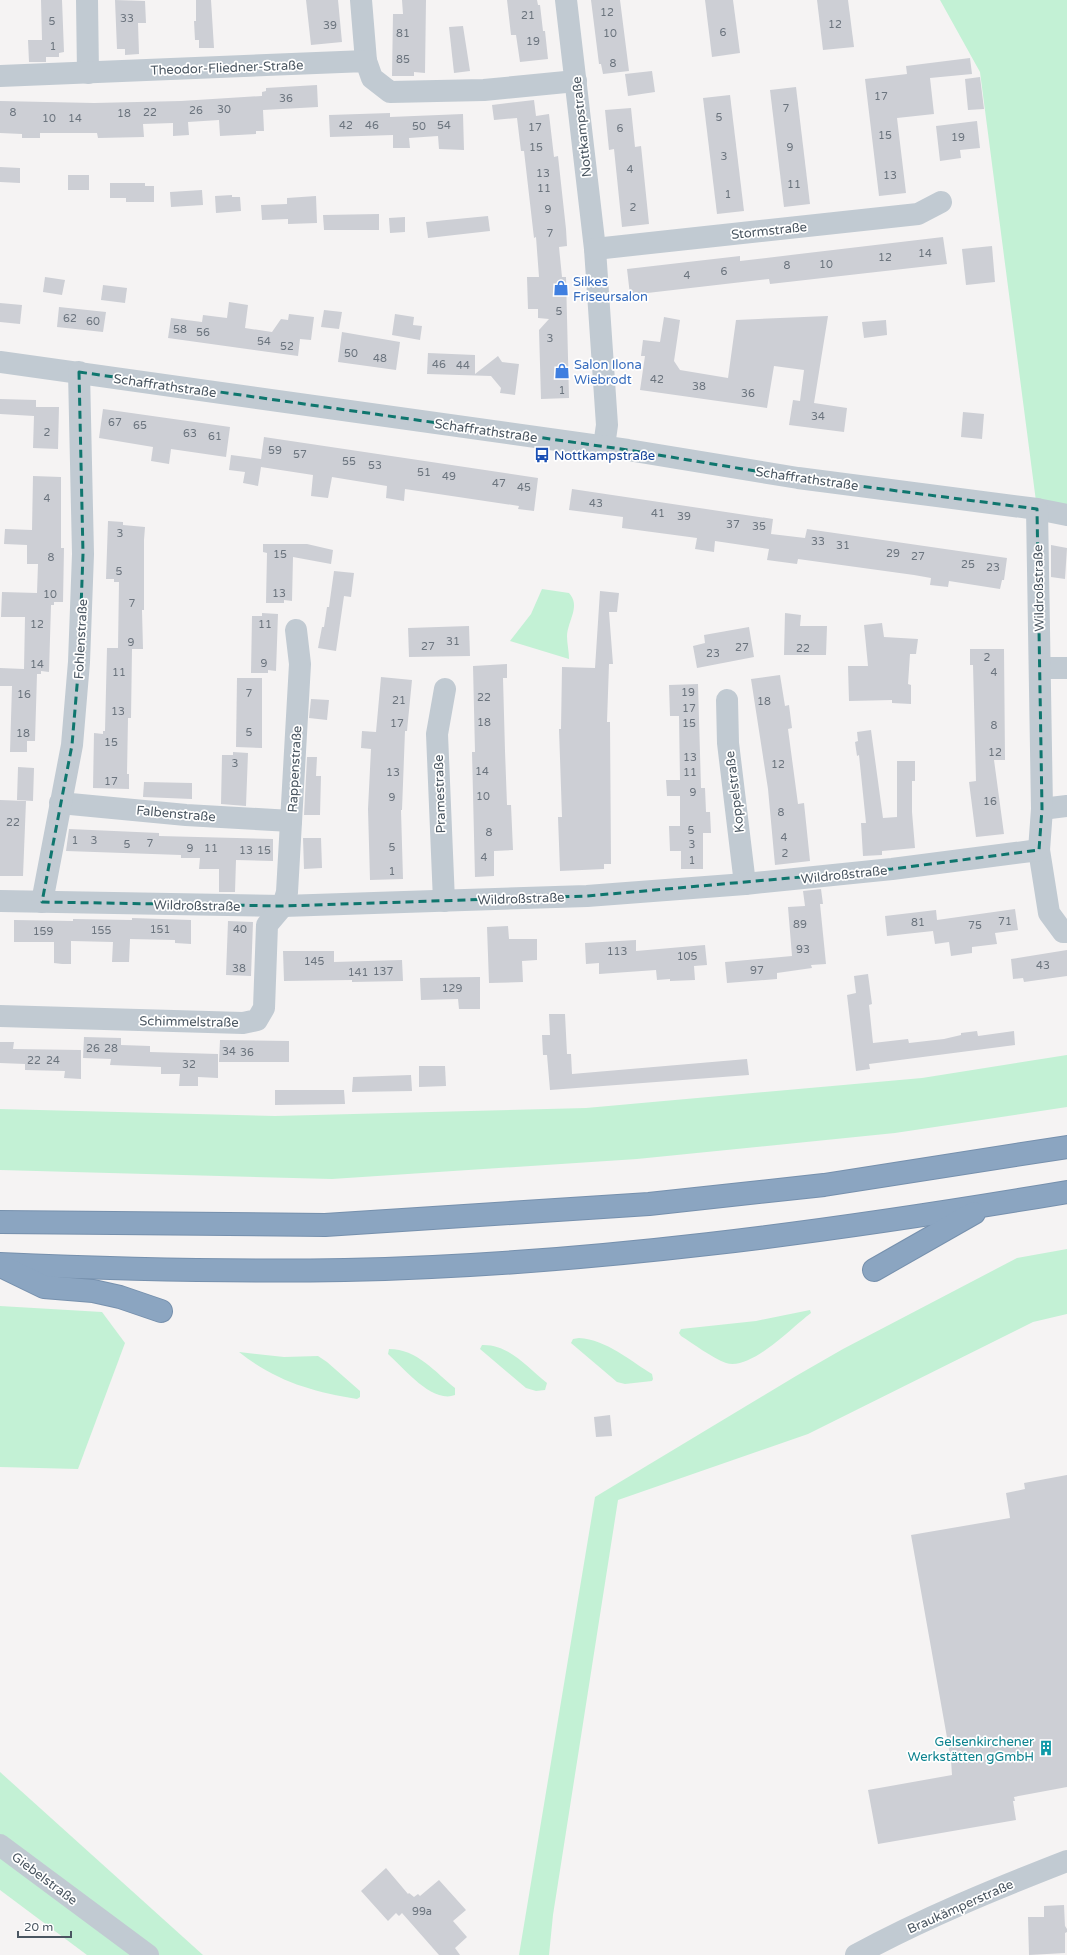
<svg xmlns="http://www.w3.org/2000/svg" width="1067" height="1955" viewBox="0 0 1067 1955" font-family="'Varela Round',sans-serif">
	<rect width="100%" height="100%" fill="#f5f3f3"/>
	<g fill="#c3f1d5">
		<polygon points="940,0 1067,0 1067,513 1037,509 980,72"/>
		<path d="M542 589 569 593C581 606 568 620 567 636 567 644 569 651 569 659L510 641 531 614Z"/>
		<polygon points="1067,1055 1067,1107 895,1133 637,1159 332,1179 0,1170 0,1109 275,1116 586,1108 922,1078"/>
		<polygon points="1067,1249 1067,1314 1033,1322 808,1434 618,1500 553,1915 549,1955 519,1955 595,1497 796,1376 843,1349 1017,1258"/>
		<polygon points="0,1306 102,1312 125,1343 78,1469 0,1467"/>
		<path d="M810 1310 811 1313C792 1327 751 1371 726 1363 712 1358 694 1344 681 1336L679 1333 681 1329 756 1321Z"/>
		<path d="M579 1338C607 1340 629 1360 652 1374L653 1379 652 1381 625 1384 617 1382 571 1343 573 1339Z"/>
		<path d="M482 1345C509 1344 527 1367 547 1383L545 1390 536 1391 526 1388 480 1349Z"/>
		<path d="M389 1349C417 1349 435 1372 455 1388V1395C432 1404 403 1367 388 1354Z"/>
		<path d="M239 1352 284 1357 318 1356 327 1362 360 1391V1397L357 1399C313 1392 275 1381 239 1352Z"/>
		<polygon points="0,1772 203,1955 87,1955 0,1890"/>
	</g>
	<g fill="#cdcfd5">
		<polygon points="41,0 62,0 64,52 59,53 59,57 46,57 46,62 29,62 28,40 42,40"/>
		<polygon points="115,0 145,1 146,23 138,23 139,54 125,55 125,49 117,49"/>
		<polygon points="196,0 211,0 214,48 199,48 199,40 195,40 194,21 196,21"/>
		<polygon points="306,0 338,0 342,42 311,45"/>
		<polygon points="402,0 426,0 425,73 414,72 414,76 392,76 393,14 403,14"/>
		<polygon points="507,0 537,0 538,5 540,5 543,31 545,31 548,59 520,62 516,35 511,35"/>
		<polygon points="591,0 620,0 629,71 603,74 601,64 599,64"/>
		<polygon points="705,0 733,0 740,53 712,57"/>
		<polygon points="817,0 848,0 854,47 823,50"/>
		<polygon points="463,26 470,71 454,73 449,27"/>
		<polygon points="970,58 972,74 930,78 934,114 897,118 906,193 879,196 865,79 907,74 906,66"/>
		<polygon points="652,71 655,92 628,96 625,74"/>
		<polygon points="980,77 984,109 968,110 965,79"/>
		<polygon points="317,85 318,107 263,110 264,131 256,131 256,134 220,136 219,120 188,122 189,135 173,136 173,123 143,124 144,137 98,138 97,133 40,133 40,138 22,138 22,134 0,133 0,101 94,103 181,101 262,96 262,92 266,91 266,88"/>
		<polygon points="796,87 810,204 784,207 770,90"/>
		<polygon points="730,95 744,211 717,214 703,98"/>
		<polygon points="534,100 536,116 549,114 554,157 558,156 566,229 567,246 559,247 562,277 566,277 569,398 541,399 539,330 549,319 538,318 538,309 528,309 527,277 539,277 536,237 534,238 524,151 521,151 517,118 494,120 492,105"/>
		<polygon points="631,108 635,147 641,146 649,224 622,227 614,149 609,150 605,110"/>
		<polygon points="390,113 390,117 463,114 464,150 439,149 438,136 409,138 410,148 393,148 393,135 330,137 329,115"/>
		<polygon points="977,121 980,148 960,150 961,158 940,161 936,126"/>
		<polygon points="0,167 20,168 20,183 0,182"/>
		<rect x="68" y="175" width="21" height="15"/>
		<polygon points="110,183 145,183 145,186 154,186 154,202 126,202 126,198 110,198"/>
		<polygon points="202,190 203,205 171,207 170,192"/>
		<polygon points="232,195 232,197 240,197 241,211 216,213 215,196"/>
		<polygon points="316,196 317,223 288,224 288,219 262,220 261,205 287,204 287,198"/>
		<polygon points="379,214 379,230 324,230 323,215"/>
		<polygon points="488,216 490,231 428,238 426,222"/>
		<polygon points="405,217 405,232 390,233 389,218"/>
		<polygon points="943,237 947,264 770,284 769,279 630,295 627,269 740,256 740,261"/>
		<polygon points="992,246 995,282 966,285 962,249"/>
		<polygon points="45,277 65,280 62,295 43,292"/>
		<polygon points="103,285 127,288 125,303 101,300"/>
		<polygon points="229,302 248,305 245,328 272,332 281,319 288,320 289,314 314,317 311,340 300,339 298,356 168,338 171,318 202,322 203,315 227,318"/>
		<polygon points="0,303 22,305 20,324 0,322"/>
		<polygon points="59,307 106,312 103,332 57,327"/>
		<polygon points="324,310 342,312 339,329 321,327"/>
		<polygon points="395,314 414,317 413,325 422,326 420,340 392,335"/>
		<polygon points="828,316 814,403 847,408 844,432 789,425 793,400 800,401 804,370 774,366 767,408 640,390 645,356 641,356 643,340 660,342 664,317 680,320 674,361 680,370 728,378 736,320"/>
		<polygon points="886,320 887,335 864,338 862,322"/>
		<polygon points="342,332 400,342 396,370 338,362"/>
		<polygon points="428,353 475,355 475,374 498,356 502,362 519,364 515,395 500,393 501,388 491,376 427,374"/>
		<polygon points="0,399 36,400 36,407 59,407 58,449 33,448 34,416 0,414"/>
		<polygon points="103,409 230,427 226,457 171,449 169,464 151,461 153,447 99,438"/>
		<polygon points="963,412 984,414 982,439 961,437"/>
		<polygon points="264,437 538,478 534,511 518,509 519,506 405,489 404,501 386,498 387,486 332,477 328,498 311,496 313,475 261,467 258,486 243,483 245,472 229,470 231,455 261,459"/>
		<polygon points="33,476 61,477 61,548 64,548 63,602 54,602 54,605 51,605 49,672 41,671 41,674 37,674 35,741 27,741 27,752 10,752 12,686 0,686 0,668 24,669 25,617 1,617 2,592 37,593 38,564 27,564 27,545 4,544 5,529 32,530"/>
		<polygon points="572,489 773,519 771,534 805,538 807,529 1007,558 1004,580 1002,580 1000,589 949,581 948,587 930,585 931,578 914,575 798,559 797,564 767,560 769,549 715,541 714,552 695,549 697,538 622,528 623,517 569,510"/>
		<polygon points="108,521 123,522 123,525 145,527 144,540 144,610 142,610 143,649 132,649 131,718 128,718 127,774 129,774 129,789 93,788 94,733 103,734 103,731 105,731 107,648 118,648 119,582 114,582 114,579 106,579"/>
		<polygon points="263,544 307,544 333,550 331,564 293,557 292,601 284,600 284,603 266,603 267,553 263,552"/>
		<polygon points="1051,545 1067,548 1065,579 1051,577"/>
		<polygon points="334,571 354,573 351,597 344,596 336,651 318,648 322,627 324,627 327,607 329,607"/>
		<polygon points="600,591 619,593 617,612 609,612 613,664 609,664 607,722 610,722 611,864 604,864 604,869 560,871 558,817 562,817 559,729 561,729 562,667 595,668"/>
		<polygon points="262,613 278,614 276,671 268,670 268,673 251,673 252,616 262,616"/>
		<polygon points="785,613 801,615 800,626 827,626 826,655 784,655"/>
		<polygon points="882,623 884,637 918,639 916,654 910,654 908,684 911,685 911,704 892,703 892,700 849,701 848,666 868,666 864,625"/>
		<polygon points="469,626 470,656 409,657 408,628"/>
		<polygon points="749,627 754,657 697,668 693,646 705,643 704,635"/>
		<polygon points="970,649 1004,649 1005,760 994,760 1004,834 976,837 969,782 976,781 973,665 970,665"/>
		<polygon points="507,664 507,678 503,678 505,751 507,805 511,805 513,850 494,851 494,876 475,877 472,752 475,752 473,666"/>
		<polygon points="780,675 785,706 789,705 792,728 788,729 798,804 804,803 810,861 775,865 768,789 751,679"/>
		<polygon points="381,677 412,680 407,731 405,731 402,810 401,810 403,879 370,880 368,809 371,749 361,748 362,731 376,732"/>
		<polygon points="237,678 262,678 262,748 236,747"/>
		<polygon points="698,684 701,788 705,788 706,812 710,812 711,833 703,833 703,869 681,869 681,851 670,851 669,826 680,826 680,796 667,796 666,780 680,780 679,716 670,716 669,685"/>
		<polygon points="311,699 329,700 327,720 309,718"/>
		<polygon points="871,730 883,818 897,817 897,761 915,761 915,781 912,781 912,812 915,848 882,851 882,855 863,856 861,823 866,823 859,755 857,756 855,742 858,741 857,732"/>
		<polygon points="233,752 248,753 246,806 221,804 222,755 233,755"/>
		<polygon points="307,757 317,757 316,776 321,776 320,815 304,815"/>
		<polygon points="18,767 34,768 33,801 17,800"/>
		<polygon points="144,782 192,783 192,799 143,797"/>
		<polygon points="0,800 26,801 23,876 0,876"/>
		<polygon points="69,829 159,833 159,836 273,839 273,861 236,860 235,892 219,892 219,869 199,869 200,858 181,858 181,855 66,851"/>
		<polygon points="303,838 321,838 322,868 304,869"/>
		<polygon points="821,889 823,904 820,904 826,964 811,965 812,968 777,973 777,979 727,983 725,962 792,956 788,907 805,906 803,891"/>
		<polygon points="1015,909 1018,930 995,933 997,944 972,947 972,953 951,956 949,942 935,944 933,931 887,936 885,916 936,910 937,920"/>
		<polygon points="132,918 191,920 191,944 175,943 175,940 130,939 129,962 112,962 113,942 71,941 71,964 62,964 54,963 54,942 14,942 14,920 73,921 73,919 132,920"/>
		<polygon points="228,921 253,922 251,976 226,975"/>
		<polygon points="508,926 509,939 537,939 537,960 522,961 523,982 489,983 487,927"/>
		<polygon points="636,940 636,951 705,945 707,965 694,966 695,980 670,981 670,979 657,980 656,970 599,974 599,963 586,964 585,943"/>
		<polygon points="1067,950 1067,976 1024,982 1023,978 1013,979 1011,959"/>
		<polygon points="283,951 334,951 334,962 402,960 403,981 352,982 352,980 284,981"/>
		<polygon points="868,974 872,1004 869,1005 873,1043 908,1039 909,1043 944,1039 961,1035 961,1033 977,1031 978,1036 1014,1031 1015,1045 869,1064 870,1069 856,1071 847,995 856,993 854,976"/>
		<polygon points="480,977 480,1009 459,1009 458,999 421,1000 420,978"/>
		<polygon points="549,1014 565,1014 567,1054 571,1054 572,1074 747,1059 749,1075 550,1090 547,1055 543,1055 542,1035 550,1035"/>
		<polygon points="84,1037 121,1038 121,1045 150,1046 150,1052 218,1054 218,1078 198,1077 198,1086 179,1086 180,1074 161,1074 161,1067 110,1065 111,1059 83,1058"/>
		<polygon points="220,1040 289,1041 289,1062 219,1062"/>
		<polygon points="0,1042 14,1042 13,1049 81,1050 81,1079 64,1078 65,1071 25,1070 25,1064 0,1063"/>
		<polygon points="419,1066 445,1066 446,1086 419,1087"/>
		<polygon points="411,1075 412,1091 352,1092 353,1077"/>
		<polygon points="275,1090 344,1090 345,1104 275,1105"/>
		<polygon points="610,1415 612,1436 596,1437 594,1417"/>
		<polygon points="1067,1475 1067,1787 1014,1797 1015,1801 1013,1801 1016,1820 878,1844 868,1790 952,1775 951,1760 911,1535 1010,1518 1006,1493 1025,1489 1024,1483"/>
		<polygon points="386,1868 408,1894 409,1893 414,1897 418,1894 420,1896 439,1880 466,1910 453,1921 467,1937 455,1948 460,1955 439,1955 402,1913 399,1916 396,1913 388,1921 361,1891"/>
		<polygon points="1064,1905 1065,1926 1067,1929 1067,1932 1065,1933 1065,1953 1029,1955 1028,1917 1044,1917 1044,1906"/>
	</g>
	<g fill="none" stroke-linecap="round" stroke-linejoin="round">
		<defs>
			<g id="highway">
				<polyline points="0,1222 325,1225 649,1204 824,1185 1067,1147"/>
				<path d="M0 1264C115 1269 230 1272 345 1270 587 1265 829 1232 1067 1192"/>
				<polyline points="5,1268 44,1287 93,1291 120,1297 161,1311"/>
				<polyline points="874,1270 974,1213"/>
			</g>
		</defs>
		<use href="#highway" stroke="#7690ad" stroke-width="24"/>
		<g stroke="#c1cad2" stroke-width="22">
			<polyline points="87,0 88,73"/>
			<polyline points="361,0 366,61"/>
			<polyline points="566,0 595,249 607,425 604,446"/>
			<polyline points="0,76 366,61 372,78 390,92 484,90 576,81"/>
			<polyline points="595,249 918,214 941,202"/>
			<polyline points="0,362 628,450 798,478 1037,509 1067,515"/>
			<polyline points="1040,668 1067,668"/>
			<polyline points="727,700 728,743 745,884"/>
			<polyline points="60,803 186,815 291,821"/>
			<polyline points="1042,809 1067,806"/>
			<polyline points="1039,850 1049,913 1063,932 1067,932"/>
			<polyline points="0,901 283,906 587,896 745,884 892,869 1039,850 1042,809 1037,509"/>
			<polyline points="444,901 437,734 445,689"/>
			<polyline points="42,902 72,745 79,662 83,554 79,372"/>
			<polyline points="0,1016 243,1023 257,1020 264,1008 267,925 283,906 287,892 300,664 296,630"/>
			<polyline points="0,1845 148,1955"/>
			<path d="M856 1955C924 1918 995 1889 1067 1861"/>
		</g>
		<use href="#highway" stroke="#8ba5c1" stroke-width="22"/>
	</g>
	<path fill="none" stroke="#0f766e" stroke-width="3" stroke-dasharray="8 5" stroke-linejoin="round" d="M79 372 628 450 798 478 1037 509 1042 809 1039 850 892 869 587 896 283 906 42 902 72 745 79 662 83 554Z"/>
	<defs>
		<symbol id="shop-bare" viewBox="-9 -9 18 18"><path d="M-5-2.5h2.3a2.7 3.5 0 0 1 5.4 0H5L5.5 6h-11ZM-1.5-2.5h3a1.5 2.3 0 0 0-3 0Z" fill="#3f7fe0" stroke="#fff" stroke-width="2.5" paint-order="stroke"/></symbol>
		<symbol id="bus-bare" viewBox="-9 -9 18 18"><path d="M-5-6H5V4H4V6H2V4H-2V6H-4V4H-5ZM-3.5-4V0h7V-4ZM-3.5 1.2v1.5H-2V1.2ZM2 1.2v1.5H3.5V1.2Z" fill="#1a4fb4" stroke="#fff" stroke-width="2.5" paint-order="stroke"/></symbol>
		<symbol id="building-bare" viewBox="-9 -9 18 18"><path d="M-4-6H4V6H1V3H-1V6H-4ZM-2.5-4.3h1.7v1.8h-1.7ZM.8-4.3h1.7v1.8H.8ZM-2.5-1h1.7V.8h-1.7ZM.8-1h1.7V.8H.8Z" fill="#0f9aa8" stroke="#fff" stroke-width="2.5" paint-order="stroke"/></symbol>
	</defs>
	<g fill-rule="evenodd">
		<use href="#shop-bare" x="550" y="277" width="22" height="22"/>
		<use href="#shop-bare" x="551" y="360" width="22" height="22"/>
		<use href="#bus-bare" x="531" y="444" width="22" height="22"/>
		<use href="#building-bare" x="1035" y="1737" width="22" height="22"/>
	</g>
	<g text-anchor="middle" stroke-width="3.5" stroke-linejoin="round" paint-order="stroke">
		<g font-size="11" fill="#6b747e">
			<text x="607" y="16">12</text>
			<text x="528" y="19">21</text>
			<text x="127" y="22">33</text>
			<text x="52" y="25">5</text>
			<text x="835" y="28">12</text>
			<text x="330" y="29">39</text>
			<text x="723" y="36">6</text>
			<text x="403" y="37">81</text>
			<text x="610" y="37">10</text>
			<text x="533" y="45">19</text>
			<text x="53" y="50">1</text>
			<text x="403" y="63">85</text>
			<text x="613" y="67">8</text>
			<text x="881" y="100">17</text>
			<text x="286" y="102">36</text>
			<text x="786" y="112">7</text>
			<text x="224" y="113">30</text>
			<text x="196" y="114">26</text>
			<text x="13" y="116">8</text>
			<text x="150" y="116">22</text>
			<text x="124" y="117">18</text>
			<text x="719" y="121">5</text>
			<text x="49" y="122">10</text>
			<text x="75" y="122">14</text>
			<text x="346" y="129">42</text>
			<text x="372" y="129">46</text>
			<text x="444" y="129">54</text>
			<text x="419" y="130">50</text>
			<text x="535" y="131">17</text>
			<text x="620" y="132">6</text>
			<text x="885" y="139">15</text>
			<text x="958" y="141">19</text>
			<text x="536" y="151">15</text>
			<text x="790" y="151">9</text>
			<text x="724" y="160">3</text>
			<text x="630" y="173">4</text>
			<text x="543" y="177">13</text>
			<text x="890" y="179">13</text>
			<text x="794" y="188">11</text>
			<text x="544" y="192">11</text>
			<text x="728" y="198">1</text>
			<text x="633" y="211">2</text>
			<text x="548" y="213">9</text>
			<text x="550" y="237">7</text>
			<text x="925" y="257">14</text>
			<text x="885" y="261">12</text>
			<text x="826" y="268">10</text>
			<text x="787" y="269">8</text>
			<text x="724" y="275">6</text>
			<text x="687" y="279">4</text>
			<text x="559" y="315">5</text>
			<text x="70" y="322">62</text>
			<text x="93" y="325">60</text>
			<text x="180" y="333">58</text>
			<text x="203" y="336">56</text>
			<text x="550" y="342">3</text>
			<text x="264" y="345">54</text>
			<text x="287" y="350">52</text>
			<text x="351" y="357">50</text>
			<text x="380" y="362">48</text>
			<text x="439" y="368">46</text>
			<text x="463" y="369">44</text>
			<text x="657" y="383">42</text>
			<text x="699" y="390">38</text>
			<text x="562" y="394">1</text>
			<text x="748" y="397">36</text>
			<text x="818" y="420">34</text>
			<text x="115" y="426">67</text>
			<text x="140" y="429">65</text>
			<text x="47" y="436">2</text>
			<text x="190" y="437">63</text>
			<text x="215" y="440">61</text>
			<text x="275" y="454">59</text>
			<text x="300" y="458">57</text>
			<text x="349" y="465">55</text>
			<text x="375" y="469">53</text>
			<text x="424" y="476">51</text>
			<text x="449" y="480">49</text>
			<text x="499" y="487">47</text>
			<text x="524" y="491">45</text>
			<text x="47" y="502">4</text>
			<text x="596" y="507">43</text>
			<text x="658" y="517">41</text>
			<text x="684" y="520">39</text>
			<text x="733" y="528">37</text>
			<text x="759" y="530">35</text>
			<text x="120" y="537">3</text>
			<text x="818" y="545">33</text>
			<text x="843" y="549">31</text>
			<text x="893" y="557">29</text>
			<text x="280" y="558">15</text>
			<text x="918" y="560">27</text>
			<text x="51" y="561">8</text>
			<text x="968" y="568">25</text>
			<text x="993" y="571">23</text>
			<text x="119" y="575">5</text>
			<text x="279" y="597">13</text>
			<text x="50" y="598">10</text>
			<text x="132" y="607">7</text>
			<text x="37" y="628">12</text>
			<text x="265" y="628">11</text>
			<text x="453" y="645">31</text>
			<text x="131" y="646">9</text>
			<text x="428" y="650">27</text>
			<text x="742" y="651">27</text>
			<text x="803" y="652">22</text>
			<text x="713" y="657">23</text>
			<text x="987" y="661">2</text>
			<text x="264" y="667">9</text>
			<text x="37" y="668">14</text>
			<text x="119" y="676">11</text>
			<text x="994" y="676">4</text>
			<text x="688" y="696">19</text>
			<text x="249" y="697">7</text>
			<text x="24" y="698">16</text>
			<text x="484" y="701">22</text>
			<text x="399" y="704">21</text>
			<text x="764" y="705">18</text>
			<text x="689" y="712">17</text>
			<text x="118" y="715">13</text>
			<text x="484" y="726">18</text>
			<text x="397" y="727">17</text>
			<text x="689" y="727">15</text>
			<text x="994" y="729">8</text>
			<text x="249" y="736">5</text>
			<text x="23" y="737">18</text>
			<text x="111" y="746">15</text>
			<text x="995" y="756">12</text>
			<text x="690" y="761">13</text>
			<text x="235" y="767">3</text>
			<text x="778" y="768">12</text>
			<text x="482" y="775">14</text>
			<text x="393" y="776">13</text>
			<text x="690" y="776">11</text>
			<text x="111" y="785">17</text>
			<text x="693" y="796">9</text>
			<text x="483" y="800">10</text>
			<text x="392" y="801">9</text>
			<text x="990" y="805">16</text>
			<text x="781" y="816">8</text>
			<text x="13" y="826">22</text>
			<text x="691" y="834">5</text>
			<text x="489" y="836">8</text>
			<text x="784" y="841">4</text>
			<text x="75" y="844">1</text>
			<text x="94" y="844">3</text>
			<text x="150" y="847">7</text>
			<text x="127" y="848">5</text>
			<text x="692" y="848">3</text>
			<text x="392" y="851">5</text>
			<text x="190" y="852">9</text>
			<text x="211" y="852">11</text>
			<text x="246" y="854">13</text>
			<text x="264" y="854">15</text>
			<text x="785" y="857">2</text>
			<text x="484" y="861">4</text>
			<text x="692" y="864">1</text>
			<text x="392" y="875">1</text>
			<text x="1005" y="925">71</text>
			<text x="918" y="926">81</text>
			<text x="800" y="928">89</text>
			<text x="975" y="929">75</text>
			<text x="160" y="933">151</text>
			<text x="240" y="933">40</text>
			<text x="101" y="934">155</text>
			<text x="43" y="935">159</text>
			<text x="803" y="953">93</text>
			<text x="617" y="955">113</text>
			<text x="687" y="960">105</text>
			<text x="314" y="965">145</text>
			<text x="1043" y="969">43</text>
			<text x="239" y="972">38</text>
			<text x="757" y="974">97</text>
			<text x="383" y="975">137</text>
			<text x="358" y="976">141</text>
			<text x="452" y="992">129</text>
			<text x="93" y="1052">26</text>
			<text x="111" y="1052">28</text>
			<text x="229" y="1055">34</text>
			<text x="247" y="1056">36</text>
			<text x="34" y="1064">22</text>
			<text x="53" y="1064">24</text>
			<text x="189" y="1068">32</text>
			<text x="422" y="1915">99a</text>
		</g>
		<g font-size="13" fill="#4a5661" stroke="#fff">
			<text transform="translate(227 67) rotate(-2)" y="5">Theodor-Fliedner-Straße</text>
			<text transform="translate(581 127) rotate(-96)" y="5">Nottkampstraße</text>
			<text transform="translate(769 230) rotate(-6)" y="5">Stormstraße</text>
			<text transform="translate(165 385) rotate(8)" y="5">Schaffrathstraße</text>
			<text transform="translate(486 430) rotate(8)" y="5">Schaffrathstraße</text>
			<text transform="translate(807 478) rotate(8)" y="5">Schaffrathstraße</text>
			<text transform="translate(1038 588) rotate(-91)" y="5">Wildroßstraße</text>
			<text transform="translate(80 639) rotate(-87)" y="5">Fohlenstraße</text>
			<text transform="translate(294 769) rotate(-87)" y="5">Rappenstraße</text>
			<text transform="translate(734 792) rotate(-97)" y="5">Koppelstraße</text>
			<text transform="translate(439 794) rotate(-92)" y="5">Pramestraße</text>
			<text transform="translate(176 813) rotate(5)" y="5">Falbenstraße</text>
			<text transform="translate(844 874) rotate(-6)" y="5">Wildroßstraße</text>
			<text transform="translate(521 898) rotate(-2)" y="5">Wildroßstraße</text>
			<text transform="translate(197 905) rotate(1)" y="5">Wildroßstraße</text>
			<text transform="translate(189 1021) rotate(1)" y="5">Schimmelstraße</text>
			<text transform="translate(45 1878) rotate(37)" y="5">Giebelstraße</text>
			<text transform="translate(960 1906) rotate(-24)" y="5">Braukämperstraße</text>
		</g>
		<g font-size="13" fill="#366cbe" stroke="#fff" text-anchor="start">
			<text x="573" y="286">Silkes<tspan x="573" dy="15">Friseursalon</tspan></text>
			<text x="574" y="369">Salon Ilona<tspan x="574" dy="15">Wiebrodt</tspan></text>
		</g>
		<g font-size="13" fill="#164399" stroke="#fff" text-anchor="start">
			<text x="554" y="460">Nottkampstraße</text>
		</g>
		<g font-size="13" fill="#0d838f" stroke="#fff" text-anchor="end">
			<text x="1034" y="1746">Gelsenkirchener<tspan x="1034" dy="15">Werkstätten gGmbH</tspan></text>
		</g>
	</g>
	<path d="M18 1931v6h53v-6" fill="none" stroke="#4a5661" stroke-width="2"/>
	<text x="24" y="1931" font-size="12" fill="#4a5661" stroke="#ffffff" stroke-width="3" paint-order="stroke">20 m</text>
</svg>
